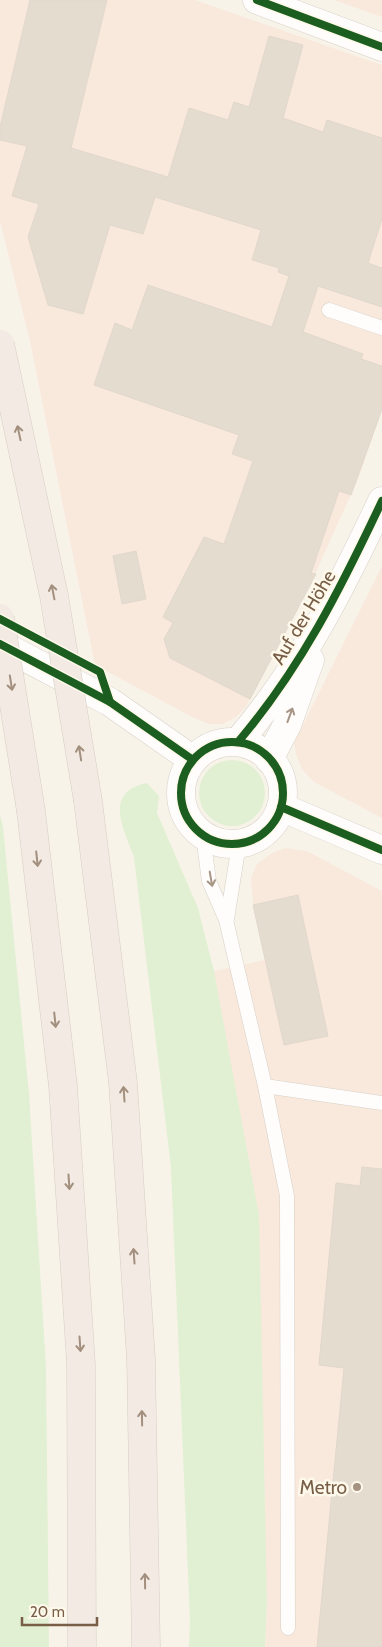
<svg xmlns="http://www.w3.org/2000/svg" width="382" height="1647" viewBox="0 0 382 1647" font-family="Cabin,sans-serif">
	<rect width="100%" height="100%" fill="#f8f3e9"/>
	<g fill="#f9e9dc">
		<polygon points="0,0 195,0 382,65 382,409 359,477 315,574 246,707 236,717 223,724 209,724 194,718 95,665 30,341 0,221"/>
		<polygon points="334,0 382,0 382,17 379,16"/>
		<polygon points="382,566 382,818 314,782 302,769 296,755 294,743"/>
		<polygon points="285,848 307,851 382,891 382,1647 265,1647 267,1603 214,971 265,960 253,905 251,878 257,864 272,853"/>
	</g>
	<g fill="#e1f0d2">
		<circle cx="232" cy="793" r="33"/>
		<path d="M147 783 159 796 157 813 198 908 214 971 259 1215 267 1603 265 1647H189L190 1623 171 1168 134 857C123 828 103 792 147 783Z"/>
		<polygon points="0,814 3,827 29,1094 46,1367 49,1647 0,1647"/>
	</g>
	<g fill="#e5dcd0" stroke="#e1d7cb">
		<polygon points="30,0 107,0 71,148 168,177 189,108 228,120 234,102 249,107 269,36 303,45 283,118 323,132 327,120 382,138 382,219 368,263 382,268 382,307 318,286 303,332 363,354 361,359 382,366 382,409 351,495 339,491 311,573 316,574 250,699 170,658 164,639 173,623 163,617 204,537 224,544 253,461 232,454 239,435 94,385 115,323 132,330 148,285 272,327 289,276 278,272 279,268 252,260 261,230 155,197 143,234 110,225 83,314 48,305 28,237 39,204 12,196 27,146 0,140 0,127"/>
		<polygon points="136,551 146,599 122,604 113,556"/>
		<polygon points="298,895 328,1036 284,1045 253,905"/>
		<polygon points="362,1167 382,1169 382,1647 317,1647 344,1368 319,1365 336,1183 360,1186"/>
	</g>
	<g fill="none" stroke-linecap="round" stroke-linejoin="round">
		<defs>
			<g id="service">
				<polyline points="329,310 382,328"/>
				<polyline points="203,836 209,881 226,920 265,1086 287,1196 288,1628"/>
				<polyline points="227,919 239,844"/>
				<polyline points="265,1086 382,1103"/>
			</g>
			<g id="minor">
				<polyline points="257,0 382,47"/>
				<path d="M238 742C301 668 341 588 382 501"/>
				<polyline points="269,759 287,725 310,660"/>
			</g>
			<g id="tertiary">
				<polyline points="0,644 110,702 193,760"/>
				<circle cx="232" cy="793" r="51"/>
				<polyline points="281,807 382,850"/>
			</g>
			<g id="motorway">
				<polyline points="88,801 123,1083 141,1359 146,1647"/>
				<polyline points="31,811 63,1086 81,1364 82,1647"/>
			</g>
		</defs>
		<use href="#service" stroke="#d7d0c8" stroke-width="15"/>
		<use href="#minor" stroke="#d7d0c8" stroke-width="29"/>
		<use href="#tertiary" stroke="#d7d0c8" stroke-width="29"/>
		<use href="#motorway" stroke="#d7cec4" stroke-width="29"/>
		<use href="#service" stroke="#fefdfc" stroke-width="14"/>
		<use href="#minor" stroke="#fefdfc" stroke-width="28"/>
		<use href="#tertiary" stroke="#fefdfc" stroke-width="28"/>
		<use href="#motorway" stroke="#f2eae3" stroke-width="28"/>
		<defs>
			<g id="motorway-bridge">
				<polyline points="0,344 54,596 88,801"/>
				<polyline points="0,618 31,811"/>
			</g>
		</defs>
		<use href="#motorway-bridge" stroke="#d7cec4" stroke-width="29" stroke-linecap="butt"/>
		<use href="#motorway-bridge" stroke="#f2eae3" stroke-width="28"/>
		<defs>
			<g id="cycleway">
				<polyline points="257,0 382,47"/>
				<polyline points="0,619 100,672 110,702"/>
				<polyline points="0,644 110,702 193,760"/>
				<path d="M238 742C301 668 341 588 382 501"/>
				<circle cx="232" cy="793" r="51"/>
				<polyline points="281,807 382,850"/>
			</g>
		</defs>
		<use href="#cycleway" stroke="#fff9eb" stroke-width="11"/>
		<use href="#cycleway" stroke="#1b5e20" stroke-width="8"/>
	</g>
	<defs><path id="oneway-shaft" d="M-6 0H5M1.5-3L5.5 0L1.5 3" fill="none" stroke-width="1.6" stroke-linecap="round" stroke-linejoin="round" transform="scale(1.25)"/></defs>
	<g stroke="#a38f7e">
		<use href="#oneway-shaft" transform="translate(19 433) rotate(-102)"/>
		<use href="#oneway-shaft" transform="translate(53 592) rotate(-101)"/>
		<use href="#oneway-shaft" transform="translate(11 683) rotate(81)"/>
		<use href="#oneway-shaft" transform="translate(80 753) rotate(-99)"/>
		<use href="#oneway-shaft" transform="translate(37 859) rotate(84)"/>
		<use href="#oneway-shaft" transform="translate(55 1020) rotate(84)"/>
		<use href="#oneway-shaft" transform="translate(124 1094) rotate(-94)"/>
		<use href="#oneway-shaft" transform="translate(69 1182) rotate(86)"/>
		<use href="#oneway-shaft" transform="translate(134 1256) rotate(-94)"/>
		<use href="#oneway-shaft" transform="translate(80 1344) rotate(86)"/>
		<use href="#oneway-shaft" transform="translate(142 1418) rotate(-91)"/>
		<use href="#oneway-shaft" transform="translate(145 1581) rotate(-91)"/>
	</g>
	<g stroke="#a79686">
		<use href="#oneway-shaft" transform="translate(290 715) rotate(-70)"/>
		<use href="#oneway-shaft" transform="translate(211 879) rotate(80)"/>
	</g>
	<circle fill="#a59280" stroke="#fff9eb" stroke-width="2" cx="357" cy="1487" r="5"/>
	<g text-anchor="middle" stroke-width="5" stroke-linejoin="round" paint-order="stroke">
		<g font-size="19" fill="#785e47" stroke="#fff9eb">
			<text transform="translate(303 617) rotate(-59)" y="7">Auf der Höhe</text>
		</g>
		<g font-size="19" fill="#785e47" stroke="#fff9eb" text-anchor="end">
			<text x="347" y="1494">Metro</text>
		</g>
	</g>
	<path d="M22 1617v8h75v-8" fill="none" stroke="#785e47" stroke-width="2.5"/>
	<text x="30" y="1617" font-size="15" fill="#785e47" stroke="#fff9eb" stroke-width="4" paint-order="stroke">20 m</text>
</svg>
